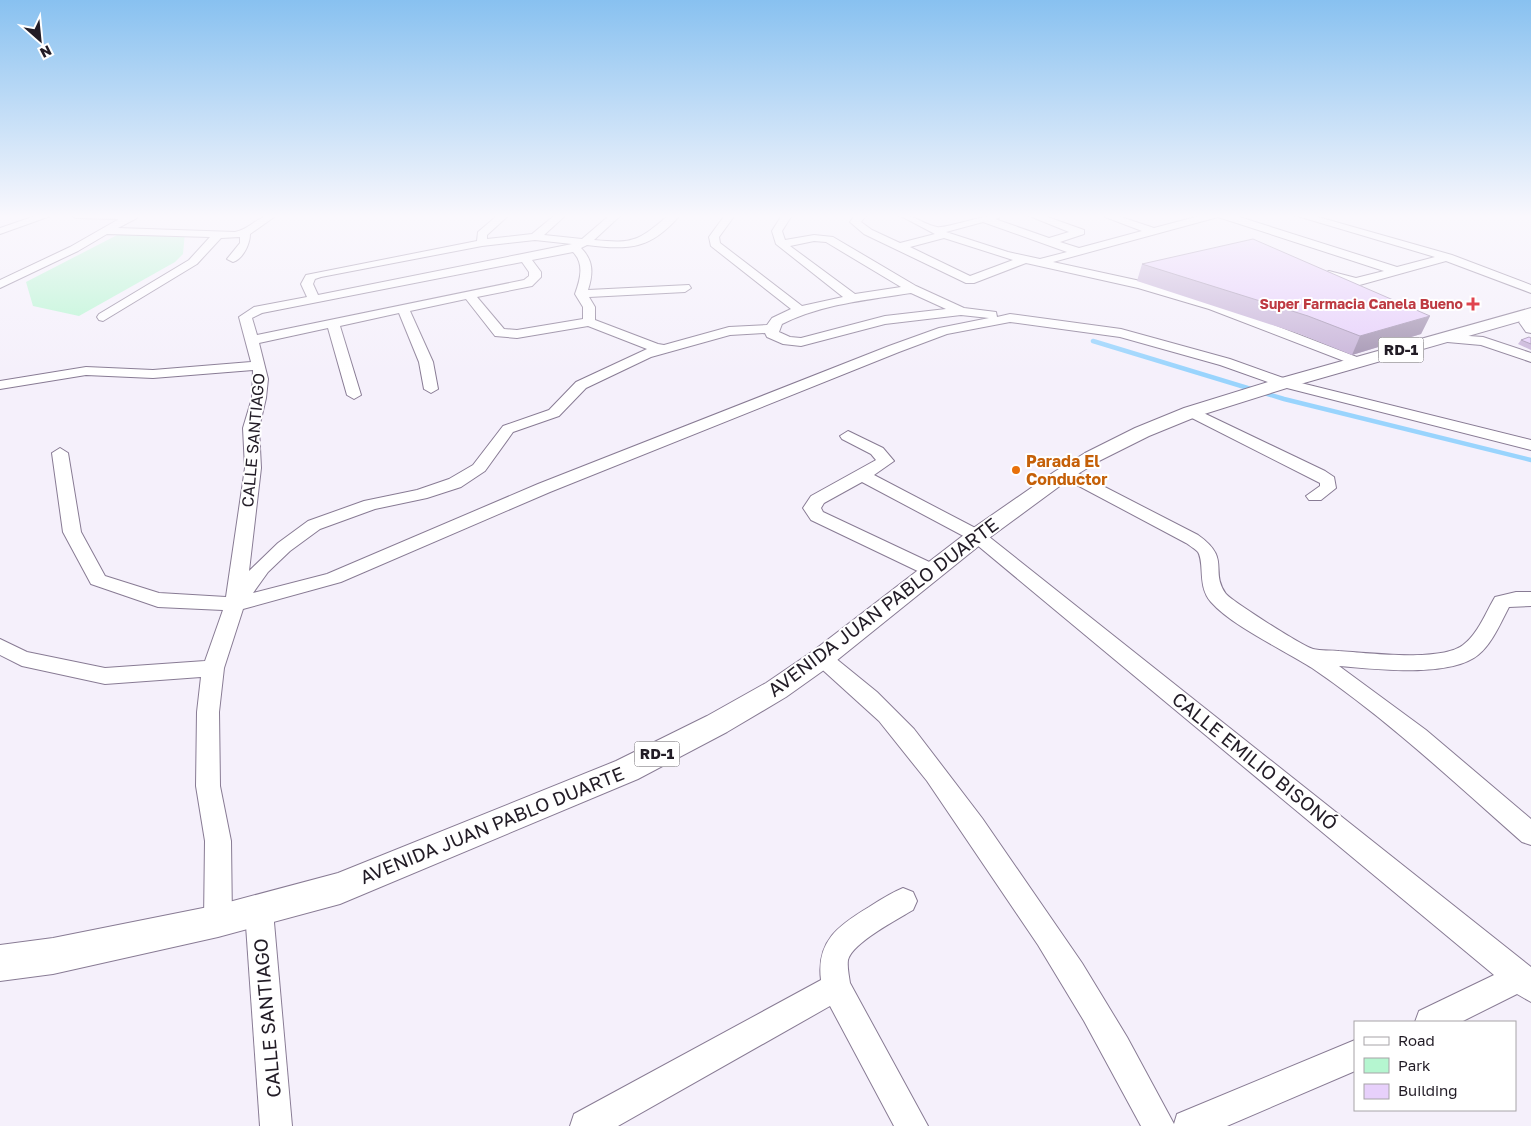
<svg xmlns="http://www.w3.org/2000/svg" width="1531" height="1126" viewBox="0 0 1531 1126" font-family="'Golos Text',sans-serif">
	<rect width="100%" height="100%" fill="#f5f0fb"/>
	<polygon fill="#b5f6d0" points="125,231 185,232 183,254 175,262 79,316 33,306 26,282"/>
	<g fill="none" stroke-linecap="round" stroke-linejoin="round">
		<polyline stroke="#99d4fd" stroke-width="4.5" points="1093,341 1284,399 1531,460"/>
		<defs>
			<g id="minor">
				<polygon points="38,215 53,215 0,234 0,228"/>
				<path d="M71 215H138L137 218 118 228 235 232C253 228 256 215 277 215L250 234C250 244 243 259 233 262L227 259 240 243V237L221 238 197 264 103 321 99 320 97 317 99 314 189 260 210 237 107 234 78 251 0 288V280L70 247 119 219 76 218Z"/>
				<path d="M498 215H509L487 235V239L532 234 555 215H566L544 235 582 239 610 215H621L594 240C634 244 638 241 669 215H680C650 250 629 250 587 245L581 248C594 261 593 274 588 290L689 285 691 288 685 292 589 297 595 307V320L658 344 664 345 729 327 767 325 772 318 791 309 711 246 709 237 725 215H735L719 237 720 243 802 306 843 297 776 244 772 231 782 215H792L782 231 785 240 814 235 833 237 916 286 964 308 996 312 997 317 1010 314 1121 329 1230 359 1289 380 1531 440V450L1279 386 1220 365 1120 337 1010 322 947 334 899 352 550 492 341 582 243 609 224 668 219 712 220 786 231 841 232 921 228 930 218 934 208 930 204 921 205 841 196 786 197 712 201 677 105 684 22 666 0 655V639L27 652 105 668 205 661 223 610 158 607 91 584 63 532 52 453 60 448 68 453 81 532 105 576 159 593 226 597 245 468 243 428 252 398 253 370 153 378 86 375 0 389V381L86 367 153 370 251 362 239 317 254 307 307 297 301 284 306 275 477 241 478 232ZM535 240 572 244 318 295 313 284 315 279 321 277 482 246ZM814 241 826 242 901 287 855 294 790 246ZM573 252C585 264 580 280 575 294L583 307V319L517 330 504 329 477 297 532 286 541 277V272L532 260ZM522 262 529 272V276L524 280 257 335 252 318 262 313ZM911 293 946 309 885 316 801 338 790 337 779 332 782 324C822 304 867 300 911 293ZM466 299 495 336 517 338 588 326 647 349 576 382 549 410 503 426 473 465 449 479 417 490 364 501 308 521 278 543 249 571 261 468 259 428 266 398 268 379 259 343 328 328 347 395 354 399 361 395 340 326 399 313 419 362 424 389 431 393 438 389 433 362 410 311ZM961 315 989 318 939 328 889 346 538 484 327 574 253 593 268 572 290 551 320 529 375 509 427 498 461 487 485 471 513 432 559 416 586 388 651 357 730 335 765 333 767 337 783 344 801 346 885 324Z"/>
				<path d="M855 215H866L861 222 872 230 900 243 935 234 899 215C916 215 922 224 937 227 945 229 983 215 999 215V218L995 219 1049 238 1069 232 1027 215H1042L1084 230V234L1060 242 1079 248 1142 231 1100 215H1115L1154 228 1203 215H1233L1397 267 1435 257 1294 215H1311L1452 255 1531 285V293L1446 261 1356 286 1325 276 1323 274 1329 271 1356 278 1384 271 1218 217 1053 262 1145 282 1217 303 1362 359 1364 362 1362 365 1357 366 1209 309 1138 288 1026 263 974 283H966L864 234 850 222ZM983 222 1067 252 1040 259 1008 252 946 232ZM944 238 1013 260 970 276 910 247Z"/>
				<polygon points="1531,310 1531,333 1526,332 1519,322 1527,311"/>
				<polygon points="1441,334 1483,337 1531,353 1531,362 1481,345 1436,341 1434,338"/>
				<polygon points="1191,407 1325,471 1334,477 1336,488 1321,500 1309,500 1306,496 1320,486 1320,483 1186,415 1183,412"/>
				<polygon points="848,431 883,448 894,461 874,475 983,532 1531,967 1531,1002 1517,994 1461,1022 1415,1022 1419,1011 1494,975 971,540 862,482 824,503 821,508 823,512 940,567 942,571 940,575 933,577 926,575 811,520 803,508 811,496 876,460 871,454 842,439 840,436"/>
				<path d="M1066 467 1198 535C1232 559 1209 570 1226 594 1232 601 1302 646 1313 649 1321 651 1331 650 1339 651 1368 653 1441 662 1463 645 1478 634 1486 612 1495 597L1516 592H1531V606L1509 607C1501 622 1492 644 1478 655 1450 678 1374 669 1339 666L1426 730 1531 819V845L1522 842C1454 782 1387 719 1312 668 1284 650 1232 626 1211 602 1197 586 1205 564 1198 552 1195 549 1189 545 1186 543L1060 476 1058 472 1060 468Z"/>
				<polygon points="822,650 829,653 877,692 914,729 982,818 1082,963 1127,1037 1174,1124 1177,1114 1355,1040 1355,1071 1227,1126 1141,1126 1084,1021 1038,945 927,781 879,721 815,663 811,658 815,653"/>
				<path d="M903 888 913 892 917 901 913 910C898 919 852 943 848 960 847 967 849 976 850 983L928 1126H894L830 1006 618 1126H570L574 1114 821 980C816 941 839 925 869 907 880 900 891 893 903 888Z"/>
				<polygon points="259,898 269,902 273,911 292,1126 260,1126 245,911 249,902"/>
			</g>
			<polygon id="major" points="1531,308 1531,318 1290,387 1198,416 1149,436 1099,461 1068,480 985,541 831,665 786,697 727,732 638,779 340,904 218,937 53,974 0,981 0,945 53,938 218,905 338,873 616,761 707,716 766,683 813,651 969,531 1054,472 1085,453 1135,428 1184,408 1278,379"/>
		</defs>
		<use href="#minor" stroke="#887b94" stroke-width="2"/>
		<use href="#major" stroke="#887b94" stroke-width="2"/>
		<use href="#minor" fill="#fff" fill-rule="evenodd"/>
		<use href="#major" fill="#fff" fill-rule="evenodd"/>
	</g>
	<g fill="#c7b3d8">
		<polygon points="1142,264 1430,316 1421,334 1352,355 1300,334 1137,281"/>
		<polygon points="1531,338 1531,350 1518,344 1521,340"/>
	</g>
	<polygon fill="#a292b0" points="1430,316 1421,334 1352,355 1360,336"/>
	<g fill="#e7d0fb" stroke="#a292b0">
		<polygon points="1253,239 1430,316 1360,336 1308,316 1142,264"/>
		<polygon points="1529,337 1531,338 1531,344 1521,340"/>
	</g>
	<linearGradient id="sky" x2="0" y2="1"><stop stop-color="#88c1f0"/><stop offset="0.58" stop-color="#faf8fd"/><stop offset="1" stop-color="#faf8fd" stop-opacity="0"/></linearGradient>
	<rect width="1531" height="373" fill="url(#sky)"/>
	<path fill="#e0444e" stroke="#fff" stroke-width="2" d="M1470.5 296.5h5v5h5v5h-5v5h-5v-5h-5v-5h5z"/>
	<circle fill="#e8710a" stroke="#fff" stroke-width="2" cx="1016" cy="470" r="5"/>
	<g text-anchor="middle" stroke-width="4" stroke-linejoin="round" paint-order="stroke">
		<g font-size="14" font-weight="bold" fill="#be3a42" stroke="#fff" text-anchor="end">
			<text x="1463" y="309">Super Farmacia Canela Bueno</text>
		</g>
		<g fill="#fff" stroke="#646067" stroke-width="1">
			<rect x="1378.5" y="337.5" width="45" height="25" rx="4"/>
			<rect x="634.5" y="741.5" width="45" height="25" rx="4"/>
		</g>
		<g font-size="15" font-weight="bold" fill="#221c26">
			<text x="1401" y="355">RD-1</text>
			<text x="657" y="759">RD-1</text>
		</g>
		<g font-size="16" fill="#221c26" stroke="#fff">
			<text transform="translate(253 440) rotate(-85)" y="6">CALLE SANTIAGO</text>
		</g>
		<g font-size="16" font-weight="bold" fill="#c56008" stroke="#fff" text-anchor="start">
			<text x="1026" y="467">Parada El<tspan x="1026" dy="18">Conductor</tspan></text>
		</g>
		<g font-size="19" fill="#221c26" stroke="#fff">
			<text transform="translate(883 607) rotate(-37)" y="7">AVENIDA JUAN PABLO DUARTE</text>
			<text transform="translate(1255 761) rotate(39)" y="7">CALLE EMILIO BISONÓ</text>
			<text transform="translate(492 825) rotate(-22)" y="7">AVENIDA JUAN PABLO DUARTE</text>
			<text transform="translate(267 1018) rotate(-95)" y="7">CALLE SANTIAGO</text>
		</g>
	</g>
	<rect x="1354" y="1021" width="162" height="90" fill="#ffffff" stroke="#a7a4a8"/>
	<rect x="1364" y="1037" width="25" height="8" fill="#ffffff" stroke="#a7a4a8"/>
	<text x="1398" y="1046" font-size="15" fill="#221c26">Road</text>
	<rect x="1364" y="1058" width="25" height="15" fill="#b5f6d0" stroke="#a7a4a8"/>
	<text x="1398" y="1071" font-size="15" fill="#221c26">Park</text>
	<rect x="1364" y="1084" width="25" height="15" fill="#e7d0fb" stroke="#a7a4a8"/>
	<text x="1398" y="1096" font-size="15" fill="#221c26">Building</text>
	<g transform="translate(40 40) rotate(153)" stroke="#ffffff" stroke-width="4" paint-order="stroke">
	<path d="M0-4L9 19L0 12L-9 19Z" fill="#221c26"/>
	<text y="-8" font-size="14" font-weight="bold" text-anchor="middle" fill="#221c26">N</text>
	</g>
</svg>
